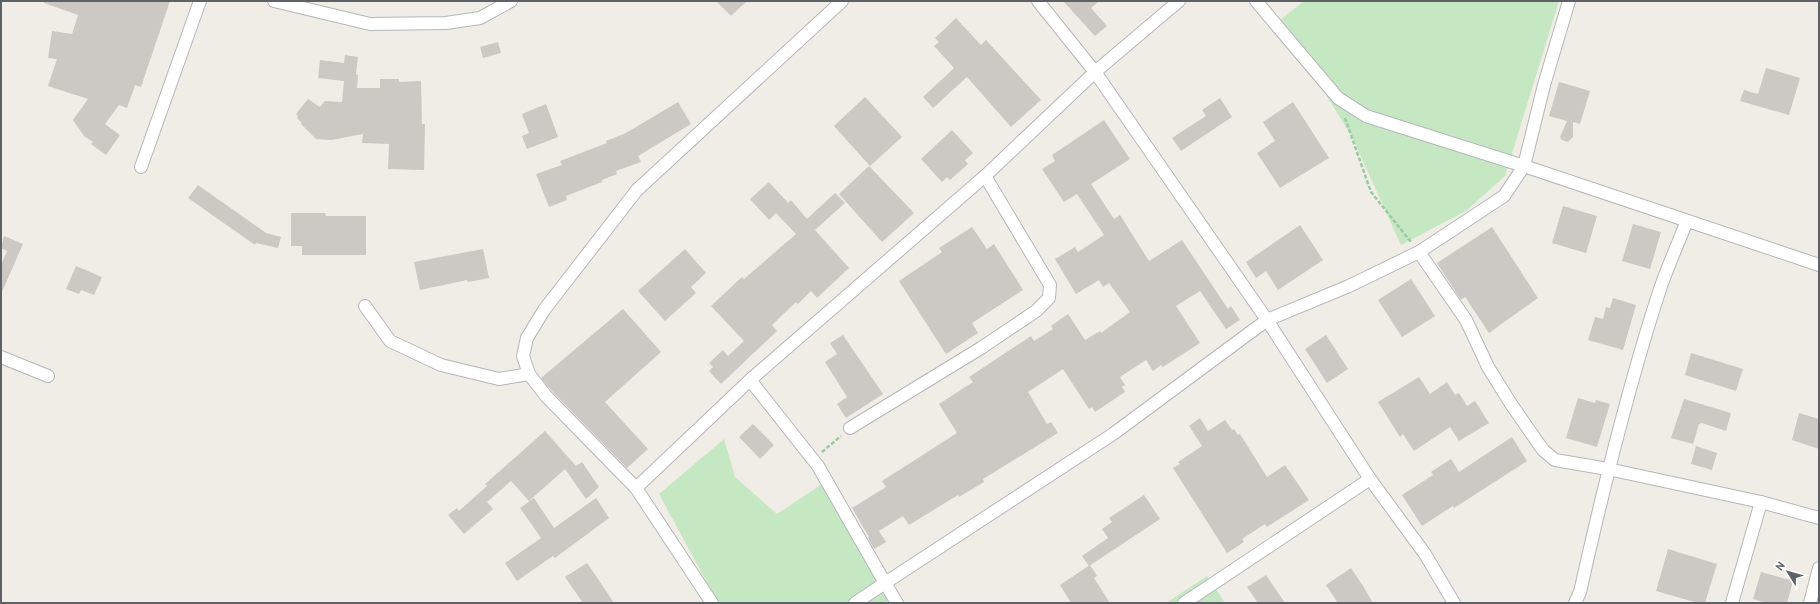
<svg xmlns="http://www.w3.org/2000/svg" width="1820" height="604" viewBox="0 0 1820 604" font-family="'PT Sans',sans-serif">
	<rect width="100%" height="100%" fill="#f0ede6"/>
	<g fill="#c5e8c3">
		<polygon points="1304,1 1559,1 1505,176 1466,211 1401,245 1352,137 1280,20"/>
		<polygon points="724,439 735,477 777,514 822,484 894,598 884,603 718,603 659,494"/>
		<polygon points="1207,576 1225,603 1166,603"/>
	</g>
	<g fill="#ccc8c3">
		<polygon points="44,1 170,1 141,87 135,85 127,108 119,105 105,124 120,135 106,155 91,144 93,142 84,136 73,120 88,99 48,86 57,59 48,58 52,31 72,34 78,15 44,3"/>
		<polygon points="716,1 747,1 731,16"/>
		<polygon points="1063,1 1099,1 1091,8 1107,26 1095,36"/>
		<polygon points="956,18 981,45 986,40 1041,100 1011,127 967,77 933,108 923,97 954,68 934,46 939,42 935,38"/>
		<polygon points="498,42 501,53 483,58 480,47"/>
		<polygon points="345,55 358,57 356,74 358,75 357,88 380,88 380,79 399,79 399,82 421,81 422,124 425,124 424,170 388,169 389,144 362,143 363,134 331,140 316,139 301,124 302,123 297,118 298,116 296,114 308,99 320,107 325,101 342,102 344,81 318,78 320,60 344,63"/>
		<polygon points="1766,68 1800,78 1789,115 1740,101 1744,90 1758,94"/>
		<polygon points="1559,82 1590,91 1580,124 1573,122 1573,137 1568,142 1562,140 1560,137 1567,121 1549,116"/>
		<polygon points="865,97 902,137 870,166 834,126"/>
		<polygon points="1220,98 1232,117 1181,151 1172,138 1206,116 1202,110"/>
		<polygon points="678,102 691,124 638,156 641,162 616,171 617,174 602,180 602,182 566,196 567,200 549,207 536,174 562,165 560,161 607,143 606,141 626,133"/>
		<polygon points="1293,102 1329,158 1280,188 1257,153 1275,141 1263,122"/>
		<polygon points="546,104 558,137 527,149 522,136 529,133 522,114"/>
		<polygon points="1104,120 1130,159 1091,184 1114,219 1120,215 1149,261 1182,240 1228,309 1231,306 1240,320 1226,329 1200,291 1176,306 1200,343 1163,367 1161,365 1153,371 1146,360 1120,377 1125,385 1122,387 1125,392 1095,412 1092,407 1089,409 1063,369 1028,392 1047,424 1051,422 1058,433 983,479 984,482 959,497 958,495 909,525 903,516 879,531 886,542 874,549 868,538 869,537 852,508 886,487 882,481 957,433 939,404 973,382 969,377 1031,336 1034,341 1053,329 1051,326 1068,314 1085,340 1100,331 1101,333 1130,312 1109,283 1103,287 1099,280 1076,294 1055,259 1075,247 1078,252 1104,235 1077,194 1064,202 1042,169 1055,161 1052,155"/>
		<polygon points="952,130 973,153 965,160 968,164 950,180 947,177 942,182 921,159"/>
		<polygon points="869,166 914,213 882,242 839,194"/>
		<polygon points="769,182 788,203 791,200 807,219 835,193 845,203 815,230 849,268 817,298 811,291 798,304 796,302 772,325 777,331 721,384 709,371 713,367 709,363 723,350 728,356 744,341 711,306 742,277 744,279 796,234 776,213 769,220 750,199"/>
		<polygon points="198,185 266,233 281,237 278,248 256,243 255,245 188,198"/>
		<polygon points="1563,206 1597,216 1586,253 1552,243"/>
		<polygon points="291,213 325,213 326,216 366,216 366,255 302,255 302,246 291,246"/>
		<polygon points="1633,224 1661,232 1650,269 1622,261"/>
		<polygon points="1300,225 1323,260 1278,290 1266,271 1256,278 1246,262"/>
		<polygon points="972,227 987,249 994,244 1023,290 972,323 978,333 946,354 899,281 942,252 939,248"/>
		<polygon points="1492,227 1538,298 1489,333 1465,297 1461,300 1437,263"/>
		<polygon points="4,236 23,244 1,294 1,265 7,251 1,248"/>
		<polygon points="483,249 489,278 468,282 467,280 420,290 414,262"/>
		<polygon points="685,249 706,273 691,287 696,293 665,321 638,291"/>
		<polygon points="76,266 102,277 94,295 81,290 79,294 66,289"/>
		<polygon points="1411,279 1435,316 1402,337 1378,300"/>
		<polygon points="1613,298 1636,305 1623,350 1588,340 1595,317 1603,319 1606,307 1610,308"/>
		<polygon points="623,309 661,352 605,402 648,449 627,468 552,391 541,378"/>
		<polygon points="843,335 883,394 846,418 837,404 847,397 825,362 837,354 830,343"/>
		<polygon points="1326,335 1348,369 1327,383 1305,349"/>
		<polygon points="1691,353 1743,369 1736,391 1685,375"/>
		<polygon points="1419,377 1430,394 1447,382 1455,395 1459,393 1467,406 1475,401 1489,423 1459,441 1450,427 1414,451 1403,434 1400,437 1378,402"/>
		<polygon points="1578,398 1595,403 1596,400 1610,404 1597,447 1566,438"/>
		<polygon points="1684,399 1731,413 1726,431 1702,423 1699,424 1693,444 1671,438"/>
		<polygon points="1799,413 1819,419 1819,449 1792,440"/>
		<polygon points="1200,418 1208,431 1225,420 1232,430 1234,429 1238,435 1240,434 1267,477 1285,465 1309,500 1267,527 1265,524 1242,539 1244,542 1227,553 1173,468 1180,464 1178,462 1202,446 1189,426"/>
		<polygon points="753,424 774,445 760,459 739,437"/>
		<polygon points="545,431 576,466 582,462 599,487 586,499 565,469 529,501 511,481 487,502 493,509 464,534 448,515 457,508 459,511 487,486 485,484"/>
		<polygon points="1512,437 1527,461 1454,508 1453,506 1422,526 1402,495 1433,475 1431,472 1451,459 1459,472"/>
		<polygon points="1696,446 1717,453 1712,470 1691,464"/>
		<polygon points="1144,495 1160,519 1089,566 1082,556 1108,538 1102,529 1112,522 1109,518"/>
		<polygon points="534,498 554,528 596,498 609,518 555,558 553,556 517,581 505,563 541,538 520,508"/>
		<polygon points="1668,549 1717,564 1705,603 1698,603 1656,591"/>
		<polygon points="587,563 596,576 614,603 583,603 565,577"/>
		<polygon points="1090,565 1097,576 1094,578 1110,603 1071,603 1060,585"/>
		<polygon points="1351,568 1363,586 1373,603 1338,603 1326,585"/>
		<polygon points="1761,572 1793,581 1787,603 1767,603 1753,599"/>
		<polygon points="1266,575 1285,603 1258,603 1247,587"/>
	</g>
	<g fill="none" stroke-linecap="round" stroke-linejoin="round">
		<defs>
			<g id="street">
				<polyline points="274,1 370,24 446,23 480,18 511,1"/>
				<polyline points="1038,1 1095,72 1267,320 1370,479 1425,554 1454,603"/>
				<polyline points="1256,1 1338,98 1366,116 1524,166 1819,265"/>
				<polyline points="141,167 200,1"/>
				<polyline points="1419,252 1466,320 1488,367 1511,404 1543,450 1555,460 1608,469 1761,502 1819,518"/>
				<polyline points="365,306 390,341 441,365 499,379 529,374"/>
				<polyline points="1,357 48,376"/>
				<polyline points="750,380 818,466 885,583 1113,434 1267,320 1349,286 1419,252 1504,196 1524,166 1544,85 1569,1"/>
				<polyline points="850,428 981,348 1036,311 1049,298 1050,285 985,176"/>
				<polyline points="636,488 750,380 985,176 1095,72 1179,1"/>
				<polyline points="712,603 636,488 546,396 529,374 523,356 527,338 544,310 637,190 842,1"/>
				<polyline points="855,603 885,583 897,603"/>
				<polyline points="1184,603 1370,479"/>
				<path d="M1575 603 1580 592C1603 489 1628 386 1661 286 1669 264 1678 243 1687 221"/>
				<polyline points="1732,603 1761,502"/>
				<polyline points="1810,603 1819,568"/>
			</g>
		</defs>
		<use href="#street" stroke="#b3b7bb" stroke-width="14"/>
		<g stroke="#9cc9a5" stroke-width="2.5" stroke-dasharray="4 2" stroke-linecap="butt">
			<polyline points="1345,118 1371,192 1411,242"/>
			<polyline points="822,452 841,436"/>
		</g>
		<use href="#street" stroke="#fff" stroke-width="12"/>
	</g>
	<rect width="1820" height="604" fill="none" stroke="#5e6267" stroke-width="4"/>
	<g transform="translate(1788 572) rotate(307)" stroke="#ffffff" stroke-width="3" paint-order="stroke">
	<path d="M0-3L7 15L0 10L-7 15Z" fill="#5e6267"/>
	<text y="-6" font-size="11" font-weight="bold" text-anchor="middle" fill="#5e6267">N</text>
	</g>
</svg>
